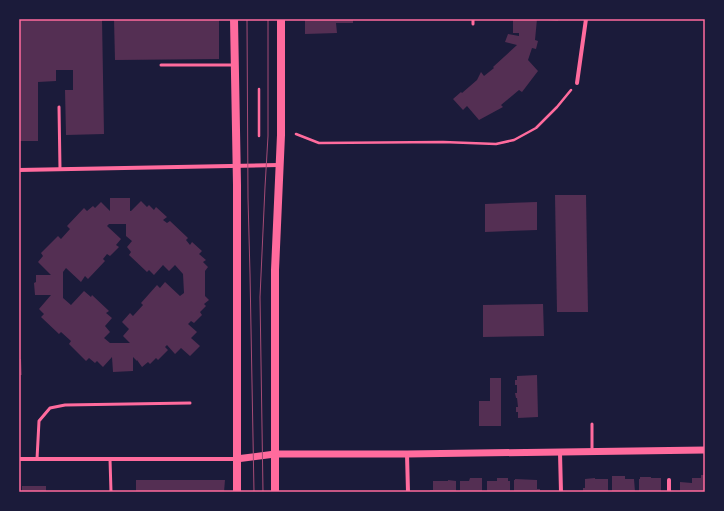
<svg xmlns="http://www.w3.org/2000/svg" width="724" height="511" viewBox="0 0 724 511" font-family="'Sofia Sans Condensed',sans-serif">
	<rect width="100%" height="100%" fill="#1b1b3a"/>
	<g fill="#542f53" fill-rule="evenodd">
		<polygon points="19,19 102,19 104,134 66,135 65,90 73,90 73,70 56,70 56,81 38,82 38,141 19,141"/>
		<polygon points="114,19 219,19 219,59 115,60"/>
		<polygon points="305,19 353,19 353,23 336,23 337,33 305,34"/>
		<polygon points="513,19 537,19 535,40 538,41 536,49 532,48 528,60 538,71 522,92 519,90 501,105 503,107 479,120 467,106 463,110 453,99 461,92 462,93 477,80 481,72 484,76 494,68 493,67 517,45 505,42 508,34 519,36 519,33 513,33"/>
		<polygon points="548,19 558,19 558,21 548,20"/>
		<polygon points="555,195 586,195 588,312 557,312"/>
		<path d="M110 198H130V211H131L141 201 147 207 149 205 154 210 156 207 167 217 163 220 167 223 170 221 188 238 186 240 190 245 192 242 202 251 199 254 206 260 203 262 208 267 205 271V296L209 300 204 304 206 306 200 312 202 315 194 323 191 321 188 324 197 332 191 338 200 346 190 356 181 348 175 354 167 345 165 347 168 350 158 360 156 358 150 364 148 362 142 367 137 360V361L133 357V371L113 372 112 357 103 367 97 361 95 363 89 358 86 361 69 344 71 341 61 332 59 334 41 317 44 314 39 309 51 295H35L34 283 36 282V275H51L38 262 43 256 41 253 58 236 61 239 70 229 67 226 84 208 87 211 93 206 95 208 101 202 110 211ZM109 224H126V236L132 241 127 247 131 252 129 255 147 272 149 270 154 275 163 265 169 271 175 265 183 274 184 293 180 296 165 282 160 288 157 285 141 303 143 305 133 316 130 313 122 322 129 329 123 336 130 343H110L104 338 110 332 105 326 112 318 106 313 109 311 92 295 91 297 84 291 71 305 63 298V272L66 268 81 282 85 276 88 279 105 261 103 259 107 254 110 256 119 247 116 245 121 239 107 226Z"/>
		<polygon points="537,202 537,230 485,232 485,204"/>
		<polygon points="543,304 544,336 483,337 483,305"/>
		<polygon points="19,359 21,359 22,375 19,375"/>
		<polygon points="537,375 538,417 518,418 518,412 516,412 516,407 518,407 517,398 516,398 515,393 517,393 517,385 515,385 515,380 517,380 517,376"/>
		<polygon points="490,378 501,378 501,426 479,426 479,401 490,401"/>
		<polygon points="701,475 705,475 705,492 680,492 680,482 692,483 692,478 701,478"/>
		<polygon points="612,476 625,476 625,479 634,479 635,492 612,492"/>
		<polygon points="640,477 651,477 651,478 661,478 661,492 639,492 639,479 640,479"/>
		<polygon points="470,478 482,478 482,492 460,492 460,481 469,481"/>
		<polygon points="497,478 508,478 508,481 510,481 510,492 487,492 487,481 497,481"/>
		<polygon points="595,478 595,479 608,479 608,492 583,492 583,488 585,488 585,479"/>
		<polygon points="515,479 537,480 537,489 540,489 540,492 514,492 514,480 515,480"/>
		<polygon points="136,480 225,480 224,492 136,492"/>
		<polygon points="448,480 456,481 456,492 430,492 430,490 433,490 433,481 448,481"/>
		<rect x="22" y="486" width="24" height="6"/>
	</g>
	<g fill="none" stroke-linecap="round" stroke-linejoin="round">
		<g stroke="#ff6b9d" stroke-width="2.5">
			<polyline points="296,134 319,143 443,142 496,144 514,140 536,128 557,107 571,90"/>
			<polyline points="259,136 259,89"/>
		</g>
		<g stroke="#ff6b9d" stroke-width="3">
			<polyline points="473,19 473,24"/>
			<polyline points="161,65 234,65"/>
			<polyline points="59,107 60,169"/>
			<polyline points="592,424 592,450"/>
			<polyline points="37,459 39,421 50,408 65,405 190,403"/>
			<polyline points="110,459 111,492"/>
		</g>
		<g stroke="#ff6b9d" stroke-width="4">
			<polyline points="577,83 586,19"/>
			<polyline points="19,170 279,165"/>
			<polyline points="560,453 561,492"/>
			<polyline points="407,454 408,492"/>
			<polyline points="19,459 236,459"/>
			<polyline points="669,480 669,492"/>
		</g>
		<polyline stroke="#ff6b9d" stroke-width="7" points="236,459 275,454 407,454 705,450"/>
		<g stroke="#ff6b9d" stroke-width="8">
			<polyline points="234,19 237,185 237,492"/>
			<polyline points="275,492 275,270 281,135 281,19"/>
		</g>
		<g stroke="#a44b75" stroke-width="1">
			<polyline points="247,19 248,198 250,274 254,492"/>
			<polyline points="263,492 260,297 265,187 268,136 268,19"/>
		</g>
	</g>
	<rect width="724" height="511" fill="none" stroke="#1b1b3a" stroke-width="40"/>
	<rect x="20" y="20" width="684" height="471" fill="none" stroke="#ff6b9d" stroke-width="1.5"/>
</svg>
